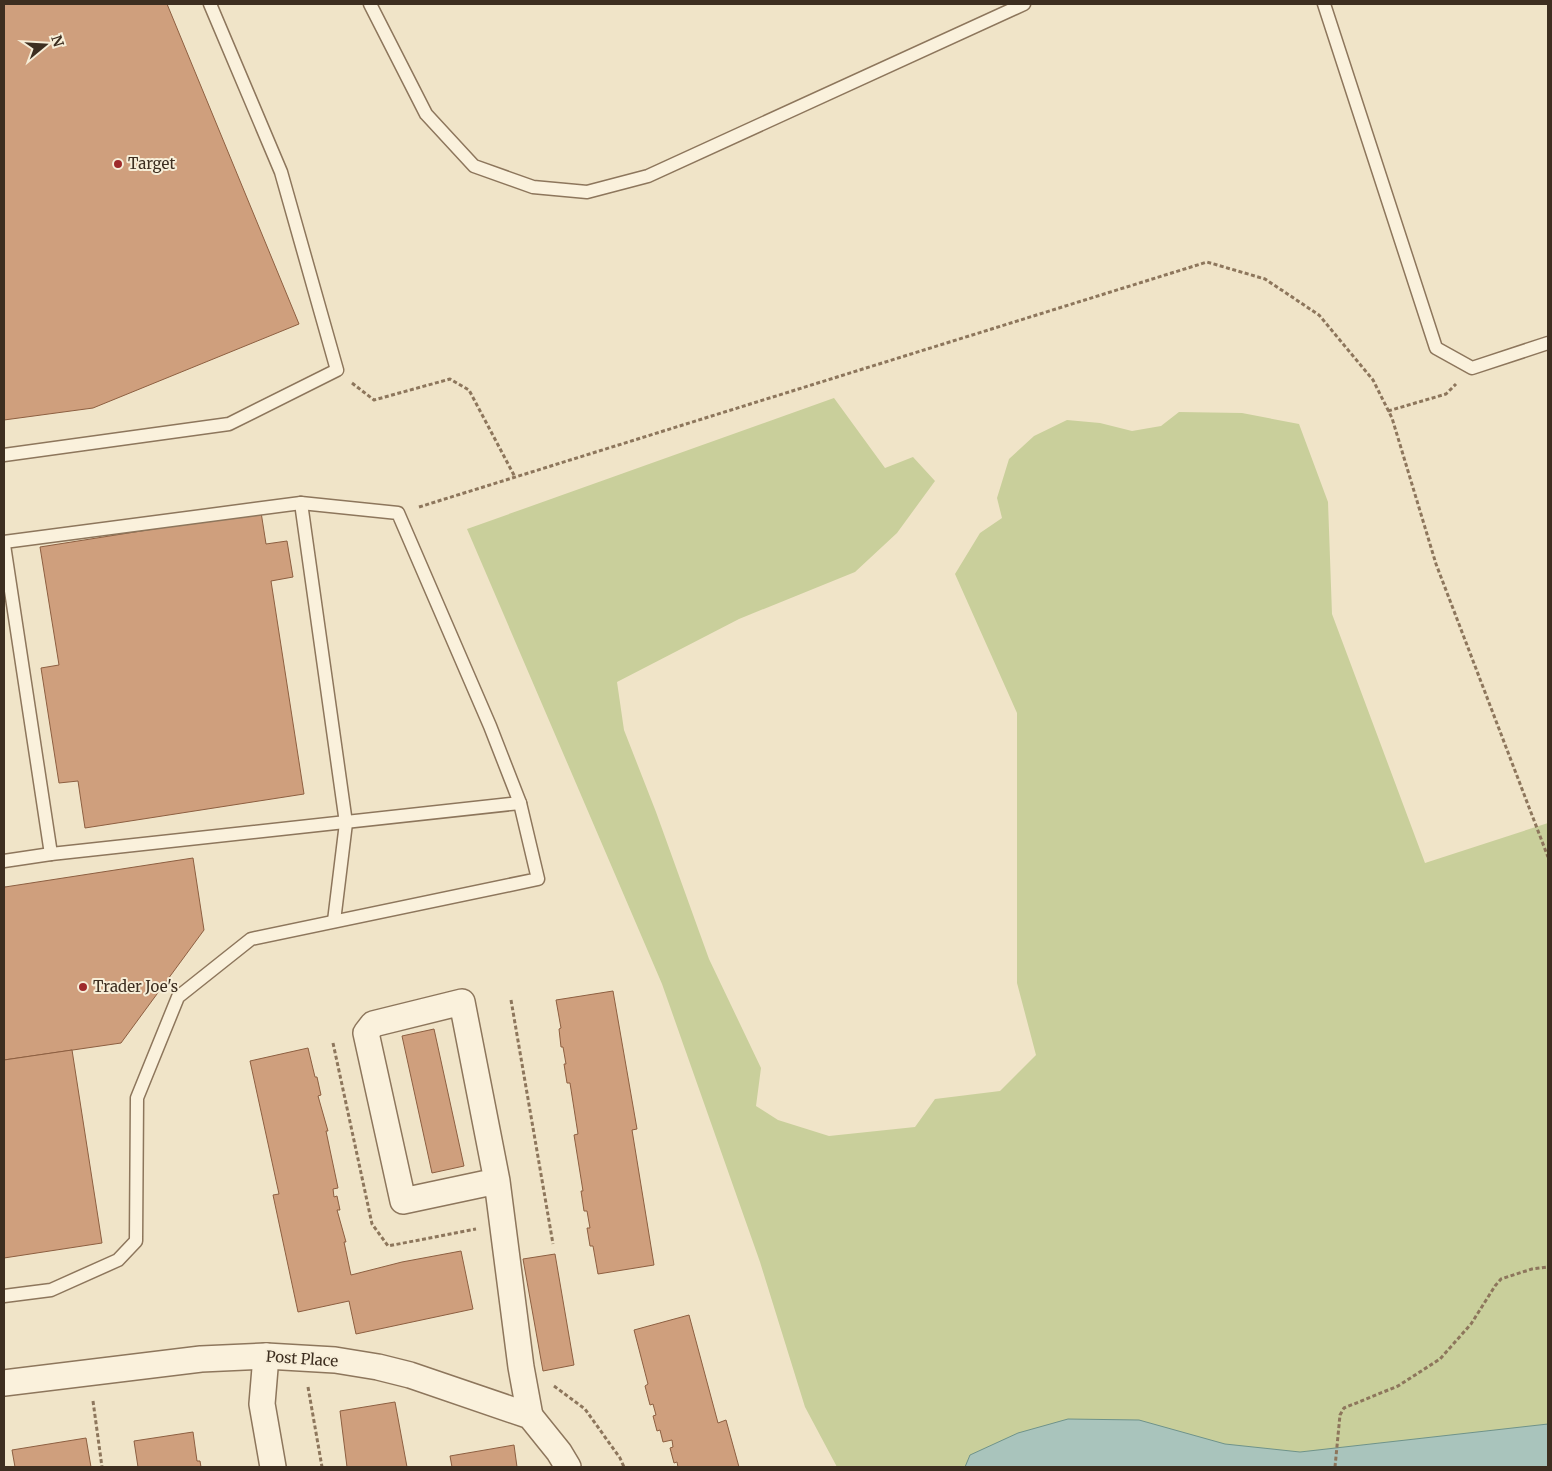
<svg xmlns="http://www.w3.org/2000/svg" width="1552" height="1471" viewBox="0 0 1552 1471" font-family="Merriweather,serif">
	<rect width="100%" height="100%" fill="#f0e4c8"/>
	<polygon fill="#c9cf9b" points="834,398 885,468 913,457 935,481 897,533 855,572 739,619 617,682 624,730 656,812 709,959 761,1068 756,1106 778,1120 829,1136 915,1127 935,1099 1000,1091 1036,1055 1017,983 1017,713 955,574 980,533 1002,518 997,498 1009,459 1034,436 1067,420 1100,423 1132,431 1161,426 1179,412 1242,413 1299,424 1328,502 1332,614 1425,863 1548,823 1548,1467 837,1467 805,1407 760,1262 662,984 467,529"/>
	<polygon fill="#a9c4bc" stroke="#6f938a" points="1068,1419 1139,1420 1225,1444 1300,1452 1548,1424 1548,1467 965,1467 970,1455 1018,1433"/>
	<g fill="#cf9f7d" stroke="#8d5f41">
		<polygon points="4,4 167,4 299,324 93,408 4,420"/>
		<polygon points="261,512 266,544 287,541 293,577 271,581 304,794 85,828 78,781 59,783 41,668 59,665 40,547"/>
		<polygon points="193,858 204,930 121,1043 4,1060 4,885 5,887"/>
		<polygon points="613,991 637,1129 632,1130 654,1265 598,1274 593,1246 590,1246 587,1228 590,1228 587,1211 584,1211 581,1191 583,1191 574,1135 578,1134 570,1083 567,1083 564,1064 566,1064 563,1047 561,1047 559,1029 561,1028 556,1000"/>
		<polygon points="434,1029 464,1166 432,1173 402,1036"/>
		<polygon points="308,1048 315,1077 317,1077 321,1095 318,1096 328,1131 326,1131 338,1188 333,1189 334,1197 337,1196 340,1210 337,1210 346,1242 344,1242 351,1275 402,1262 461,1251 473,1309 356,1334 349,1301 298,1312 273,1195 279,1194 250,1061"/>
		<polygon points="72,1050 102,1243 4,1258 4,1060"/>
		<polygon points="555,1254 574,1365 543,1371 523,1259"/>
		<polygon points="689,1315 718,1423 726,1420 739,1467 678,1467 677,1462 674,1463 670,1448 673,1447 672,1440 663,1442 660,1430 657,1431 653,1416 656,1415 653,1404 650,1405 645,1386 648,1384 634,1330"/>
		<polygon points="395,1402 407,1467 347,1467 340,1411"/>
		<polygon points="193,1432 197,1461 200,1461 201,1467 138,1467 134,1441"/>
		<polygon points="86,1438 91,1467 15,1467 12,1450"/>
		<polygon points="514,1445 517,1467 452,1467 450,1456"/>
	</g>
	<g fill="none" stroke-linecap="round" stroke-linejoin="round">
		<defs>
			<g id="lane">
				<polyline points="370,4 426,114 474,166 533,187 587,192 648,176 1024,4"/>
				<polyline points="1324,4 1436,348 1472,368 1548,343"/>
				<polyline points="4,455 229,424 337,370 281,172 210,4"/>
				<polyline points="301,503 346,823 334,921"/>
				<polyline points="4,542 301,503 398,513 490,726 520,803 538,879 251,939 178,997 137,1098 136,1241 118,1260 51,1290 4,1296"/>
				<polyline points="4,545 51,854"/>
				<polyline points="4,861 51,854 520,803"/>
			</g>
			<g id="street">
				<polyline points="497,1181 403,1201 366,1033 373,1024 462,1002 497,1181 521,1367 530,1416"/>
				<polyline points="266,1356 262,1404 273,1467"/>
				<polyline points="4,1383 201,1359 266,1356 335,1360 378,1367 410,1375 530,1416 559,1452 568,1467"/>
			</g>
		</defs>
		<use href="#lane" stroke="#8d765c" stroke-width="15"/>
		<use href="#street" stroke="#8d765c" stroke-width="28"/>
		<g stroke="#8d765c" stroke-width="3" stroke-dasharray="4 2.5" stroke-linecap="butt">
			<polyline points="352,383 374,400 450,379 469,390 515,477"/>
			<polyline points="1388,411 1446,394 1456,384"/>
			<polyline points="419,507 1207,262 1265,279 1319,315 1373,380 1392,418 1436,564 1548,857"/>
			<polyline points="511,1000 553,1244"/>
			<polyline points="333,1043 372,1224 388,1246 476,1229"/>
			<polyline points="554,1386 585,1409 620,1458 624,1467"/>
			<polyline points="308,1387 322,1467"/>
			<polyline points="93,1401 102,1467"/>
			<polyline points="1335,1467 1340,1415 1344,1408 1398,1386 1440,1359 1471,1324 1495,1286 1501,1279 1532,1269 1548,1267"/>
		</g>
		<use href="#lane" stroke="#faf1dc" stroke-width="12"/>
		<use href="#street" stroke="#faf1dc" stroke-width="25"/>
	</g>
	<g fill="#9e2a2b" stroke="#f7eed8" stroke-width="2">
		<circle cx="118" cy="164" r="5"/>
		<circle cx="83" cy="987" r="5"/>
	</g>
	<g text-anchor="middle" stroke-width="4" stroke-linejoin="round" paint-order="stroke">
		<g font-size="15" fill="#3d2e20" stroke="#f7eed8" text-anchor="start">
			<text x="128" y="169">Target</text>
			<text x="93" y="992">Trader Joe's</text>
		</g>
		<g font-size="15" fill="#3d2e20" stroke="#f7eed8">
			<text transform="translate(302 1359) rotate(4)" y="5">Post Place</text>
		</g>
	</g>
	<rect width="1552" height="1471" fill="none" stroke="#3d2e20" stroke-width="10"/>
	<g transform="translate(45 45) rotate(72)" stroke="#f7eed8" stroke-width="4" paint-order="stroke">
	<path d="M0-4L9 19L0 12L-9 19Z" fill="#3d2e20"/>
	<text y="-8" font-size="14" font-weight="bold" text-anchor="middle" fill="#3d2e20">N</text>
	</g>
</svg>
